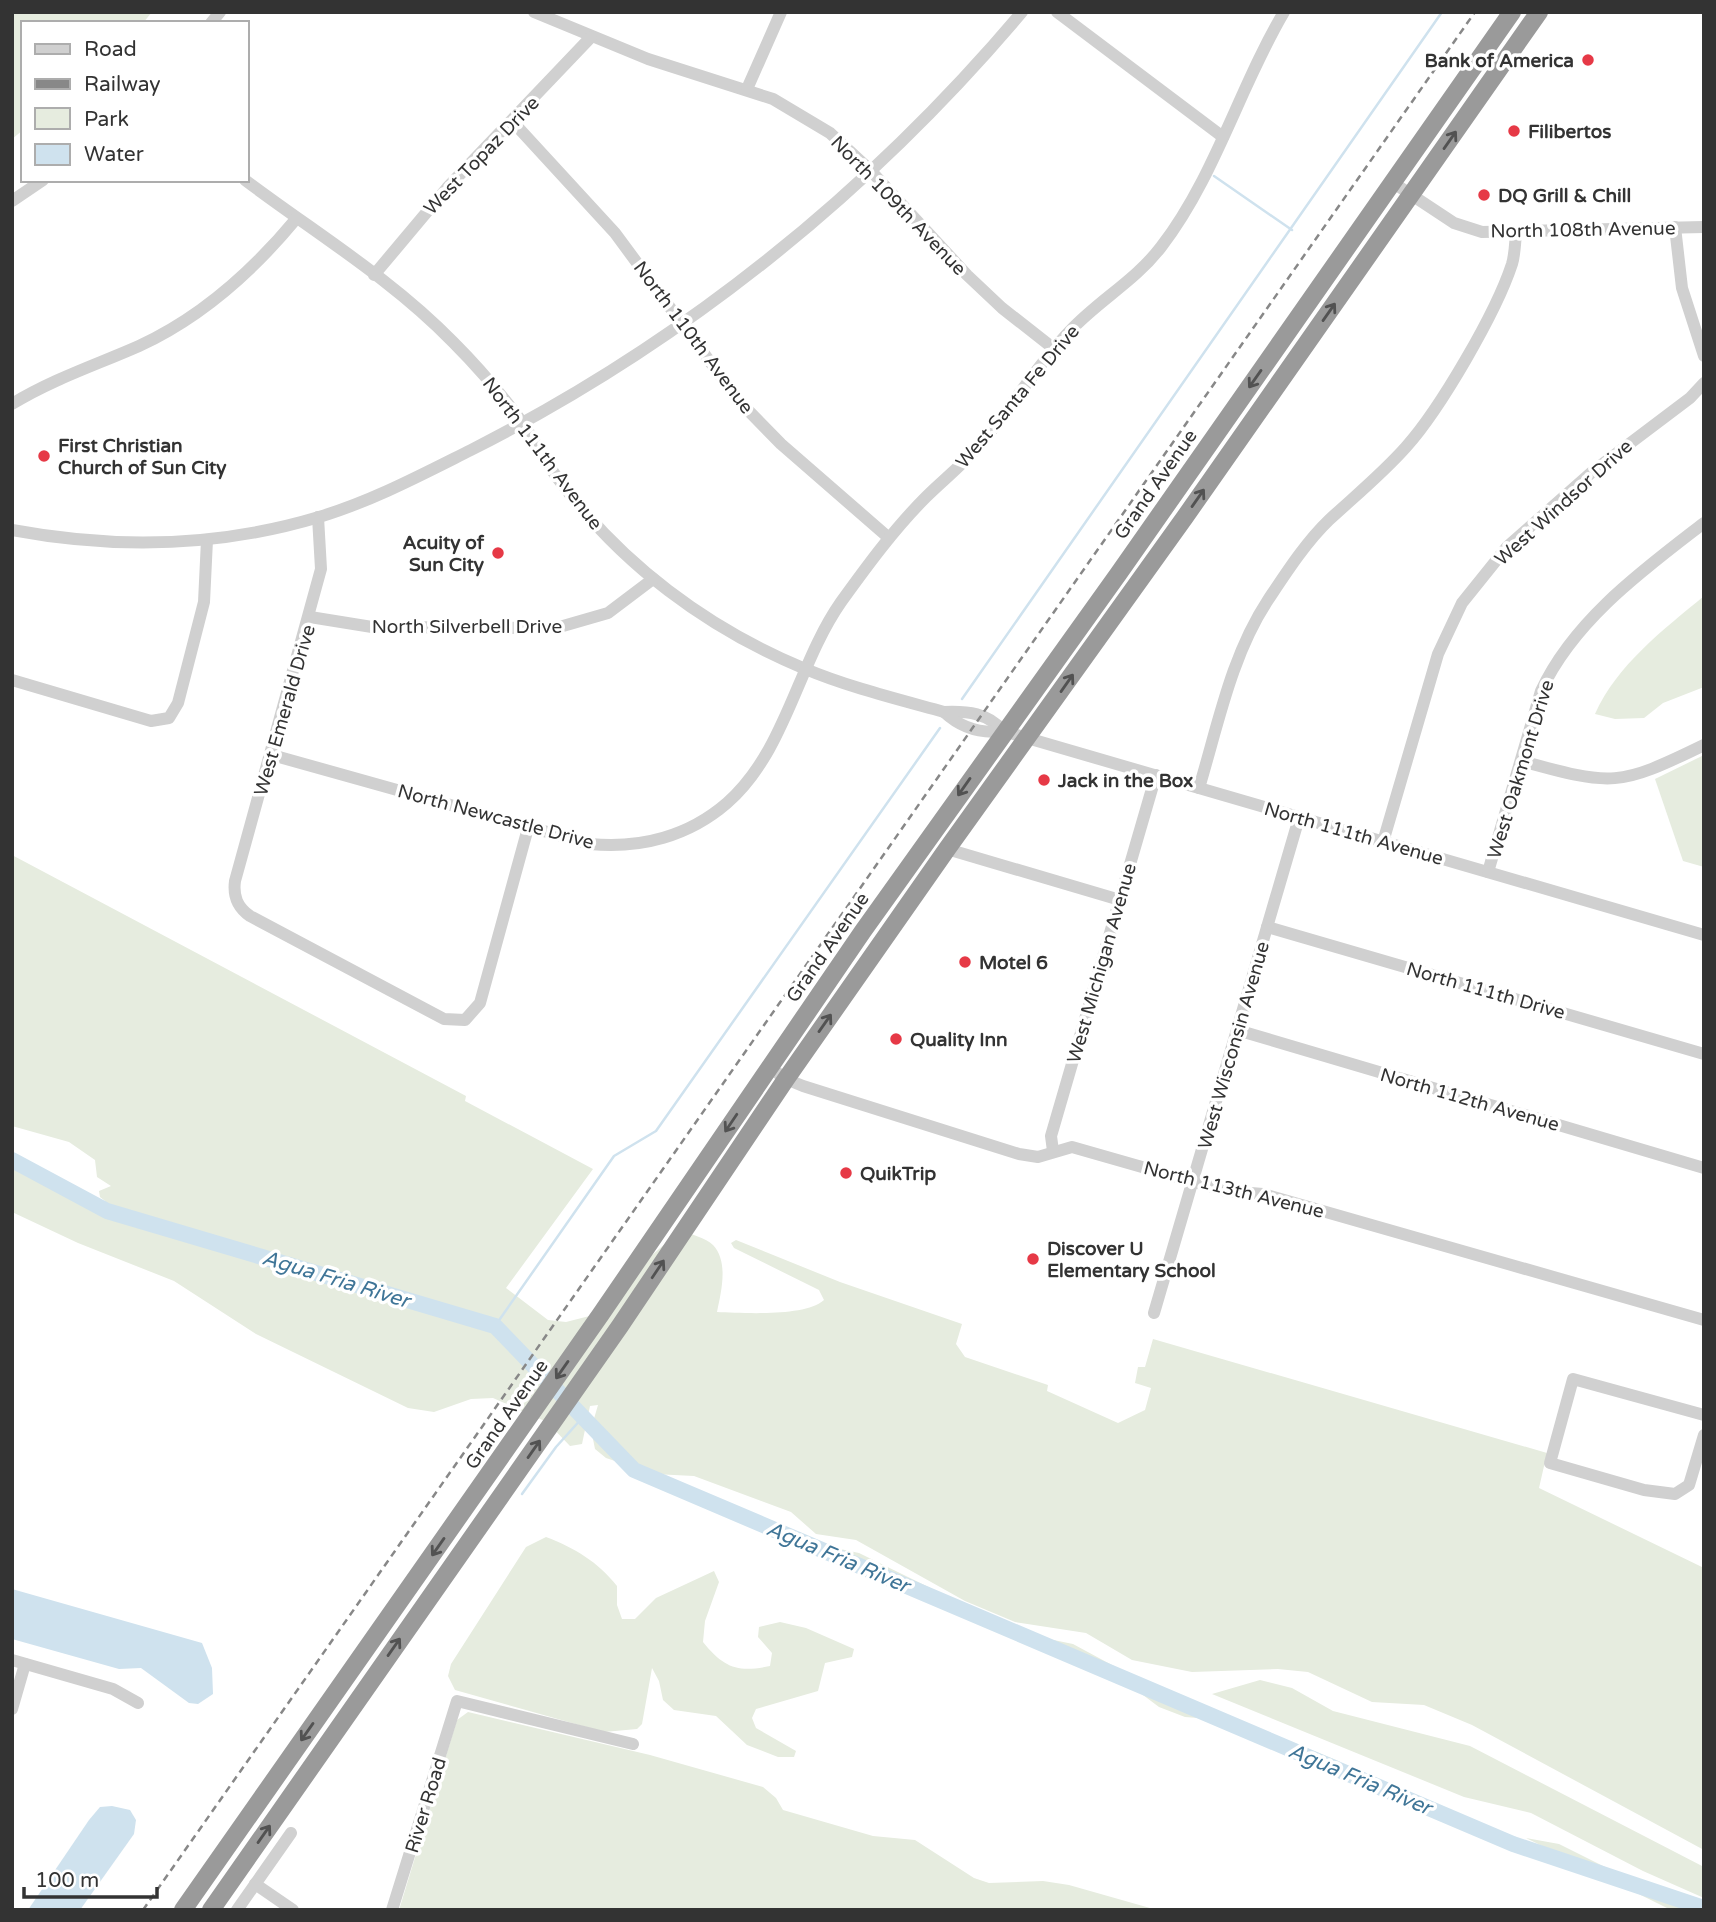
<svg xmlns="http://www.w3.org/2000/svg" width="1716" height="1922" viewBox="0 0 1716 1922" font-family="'Varela Round',sans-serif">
	<rect width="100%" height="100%" fill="#fff"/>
	<g fill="#e6ecdf">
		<polygon points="12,12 152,12 143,23 23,23 23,130 12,139"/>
		<path d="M1704 596V687L1663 703 1644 718 1615 719 1595 714C1617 665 1663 630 1704 596Z"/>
		<polygon points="1704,755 1704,867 1683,861 1655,779"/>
		<path d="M12 855 466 1096 465 1101 593 1169 506 1288 548 1320 566 1322 613 1310 652 1255 681 1230C690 1234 706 1238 713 1245 729 1262 721 1292 717 1312 744 1313 805 1317 824 1300L819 1290 734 1248 731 1243 736 1240 840 1282 962 1324 956 1344 965 1357 1048 1385 1047 1391 1118 1423 1145 1410 1151 1388 1135 1383 1138 1367H1145L1153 1339 1547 1453 1539 1488 1704 1568V1850L1472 1725 1424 1705 1372 1702 1308 1672 1278 1669 1192 1672 1132 1660 1086 1633 1015 1622 965 1601 856 1540 816 1534 791 1512 694 1476 654 1474 606 1458 595 1449 591 1429 598 1405 590 1406 582 1444 570 1446 547 1422 493 1398 471 1399 434 1412 408 1408 256 1334 174 1281 78 1243 12 1212V1166L99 1211 105 1201 100 1197 99 1191 111 1186 97 1177 95 1160 69 1142 12 1126Z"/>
		<path d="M658 1482 684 1488 725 1507 787 1528 817 1544 859 1553 957 1601C920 1600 891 1574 857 1563 789 1539 721 1519 658 1482Z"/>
		<path d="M546 1537C575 1548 598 1562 617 1586V1605L622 1619H635L656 1598 714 1571 719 1582 705 1621 703 1642C724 1668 738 1673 770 1666L772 1653 758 1637 759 1627 780 1622 806 1628 854 1649 852 1657 825 1663 818 1691 756 1709 752 1718 756 1728 796 1751 794 1757H778L747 1745 716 1716 674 1710 663 1700 659 1681 652 1668 642 1724 637 1729 604 1732 455 1690 448 1676 451 1664 526 1547Z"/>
		<polygon points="1015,1632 1073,1644 1136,1678 1341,1762 1211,1719 1185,1717 1159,1707 1127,1683 1094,1670 1062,1649"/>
		<polygon points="1260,1680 1292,1688 1333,1711 1470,1746 1704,1867 1704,1898 1643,1871 1531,1813 1464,1797 1212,1694"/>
		<polygon points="468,1712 650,1755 763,1787 776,1798 783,1810 873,1836 915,1840 974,1878 989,1883 1043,1881 1069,1885 1157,1910 399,1910 457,1720"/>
		<polygon points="1526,1838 1559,1844 1691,1910 1671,1910"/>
	</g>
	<g fill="#cfe2ee">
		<polygon points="12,1589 202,1643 212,1668 213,1694 198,1704 189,1703 141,1668 119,1669 12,1639"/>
		<polygon points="112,1806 130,1810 136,1820 134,1834 80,1910 28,1910 89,1820 100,1807"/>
	</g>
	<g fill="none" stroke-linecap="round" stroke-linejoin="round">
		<g stroke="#cfe2ee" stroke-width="2.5">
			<polyline points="1214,176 1292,230"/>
			<polyline points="962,699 1442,12"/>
			<polyline points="495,1326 614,1156 656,1131 940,728"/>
			<polyline points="522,1494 556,1447 583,1417"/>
		</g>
		<polyline stroke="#cfe2ee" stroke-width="16" points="12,1160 107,1211 495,1326 634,1470 1513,1844 1704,1908"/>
		<g stroke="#d0d0d0" stroke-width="12">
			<polyline points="534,12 648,59 773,99 830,133 871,171 967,275 1002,308 1053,348"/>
			<polyline points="1057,12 1223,137"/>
			<polyline points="211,23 220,12"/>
			<polyline points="747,89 781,12"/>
			<polyline points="513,122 615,233 739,401 781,444 889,538"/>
			<path d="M245 180C314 232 392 279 453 342 478 367 501 394 522 422 535 441 545 462 559 480 621 564 707 628 803 668 848 687 897 699 944 712 968 711 988 713 1003 731"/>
			<polyline points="1392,182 1454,223 1482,232 1704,227"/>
			<polyline points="12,201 43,180"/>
			<polyline points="1675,227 1682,288 1704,356"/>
			<polyline points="374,275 447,188 591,37"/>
			<path d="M12 404C53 379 96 365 139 346 202 317 252 272 296 219"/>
			<path d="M318 517 321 569 235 881C233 896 237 907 250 916L444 1019 465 1020 480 1003 528 828"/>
			<path d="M12 530C114 549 219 547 319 517 372 501 421 475 471 450 683 343 869 193 1022 12"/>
			<polyline points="310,617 372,627 556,628 608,613 653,579"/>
			<polyline points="12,680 151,721 169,718 178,703 204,602 207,540"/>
			<path d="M944 712C961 728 980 734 1003 731L1704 935"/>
			<path d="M272 755 590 844C641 849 689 836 727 803 786 751 797 665 841 602 867 566 894 529 926 497 942 481 960 467 975 450 1009 412 1035 367 1070 331 1099 300 1135 281 1161 247 1215 177 1239 88 1284 12"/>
			<path d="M1521 761C1613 786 1618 787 1704 745"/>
			<path d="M1199 788C1218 725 1231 656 1268 600 1286 573 1306 542 1329 520 1355 496 1382 474 1406 447 1440 409 1496 313 1512 264 1515 254 1515 243 1516 233"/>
			<polyline points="1383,842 1438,654 1462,603 1507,547 1592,472 1690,398 1704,383"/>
			<polyline points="947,849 1120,900"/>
			<path d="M1488 872 1541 691C1574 620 1643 570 1704 523"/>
			<polyline points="1267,927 1704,1054"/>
			<polyline points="1237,1030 1704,1168"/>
			<polyline points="769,1067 786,1079 803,1086 1019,1154 1038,1157 1072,1147 1226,1191 1263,1194 1704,1320"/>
			<polyline points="1053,1151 1051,1136 1156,775"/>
			<polyline points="1154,1313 1299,818"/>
			<polyline points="1704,1415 1573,1379 1550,1463 1644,1490 1675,1494 1689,1485 1704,1435"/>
			<polyline points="12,1660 113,1689 138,1703"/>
			<polyline points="12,1709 25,1664"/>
			<polyline points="255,1884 293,1910"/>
			<polyline points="237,1910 291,1833"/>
			<polyline points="392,1910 457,1701 633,1744"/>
		</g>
		<g stroke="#9a9a9a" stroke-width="18">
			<polyline points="183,1910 601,1314 863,931 1119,573 1512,12"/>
			<polyline points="211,1910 620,1326 786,1079 947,849 1185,517 1539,12"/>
		</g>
		<polyline stroke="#888" stroke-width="2.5" stroke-dasharray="7 5" stroke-linecap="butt" points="143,1910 1475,12"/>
	</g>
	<defs><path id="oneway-shaft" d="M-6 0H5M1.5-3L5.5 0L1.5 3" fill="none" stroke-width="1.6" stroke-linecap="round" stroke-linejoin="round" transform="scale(1.75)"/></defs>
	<g stroke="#525252">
		<use href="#oneway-shaft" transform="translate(1450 140) rotate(-55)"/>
		<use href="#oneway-shaft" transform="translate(1329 312) rotate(-55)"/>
		<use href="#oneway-shaft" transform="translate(1255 379) rotate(125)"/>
		<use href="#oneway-shaft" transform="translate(1198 498) rotate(-55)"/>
		<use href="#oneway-shaft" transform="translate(1067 683) rotate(-55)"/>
		<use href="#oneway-shaft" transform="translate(964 787) rotate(125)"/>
		<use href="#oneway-shaft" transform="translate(825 1023) rotate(-55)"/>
		<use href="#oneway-shaft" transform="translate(731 1123) rotate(124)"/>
		<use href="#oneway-shaft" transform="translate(658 1269) rotate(-56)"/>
		<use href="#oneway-shaft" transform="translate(562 1370) rotate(125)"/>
		<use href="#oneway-shaft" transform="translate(534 1449) rotate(-55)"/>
		<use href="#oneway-shaft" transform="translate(438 1547) rotate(125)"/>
		<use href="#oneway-shaft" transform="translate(394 1647) rotate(-55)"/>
		<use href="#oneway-shaft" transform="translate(307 1732) rotate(125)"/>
		<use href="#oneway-shaft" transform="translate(264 1834) rotate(-55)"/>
	</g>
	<g fill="#e63946" stroke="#fff" stroke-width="2.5">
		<circle cx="1588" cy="60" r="7"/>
		<circle cx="1514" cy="131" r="7"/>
		<circle cx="1484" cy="195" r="7"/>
		<circle cx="44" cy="456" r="7"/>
		<circle cx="498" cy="553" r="7"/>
		<circle cx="1044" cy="780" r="7"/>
		<circle cx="965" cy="962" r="7"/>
		<circle cx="896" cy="1039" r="7"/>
		<circle cx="846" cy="1173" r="7"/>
		<circle cx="1033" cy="1259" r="7"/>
	</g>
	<g text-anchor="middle" stroke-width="7" stroke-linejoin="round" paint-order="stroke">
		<g font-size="19" font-weight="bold" fill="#333" stroke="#fff" text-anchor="start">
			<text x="1574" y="67" text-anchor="end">Bank of America</text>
			<text x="1528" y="138">Filibertos</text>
			<text x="1498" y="202">DQ Grill &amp; Chill</text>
			<text x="58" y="452">First Christian<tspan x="58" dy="22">Church of Sun City</tspan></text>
			<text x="484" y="549" text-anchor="end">Acuity of<tspan x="484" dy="22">Sun City</tspan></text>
			<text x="1058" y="787">Jack in the Box</text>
			<text x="979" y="969">Motel 6</text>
			<text x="910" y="1046">Quality Inn</text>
			<text x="860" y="1180">QuikTrip</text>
			<text x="1047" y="1255">Discover U<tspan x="1047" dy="22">Elementary School</tspan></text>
		</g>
		<g font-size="19" fill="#333" stroke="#fff">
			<text transform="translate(481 155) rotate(-46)" y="7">West Topaz Drive</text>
			<text transform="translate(899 205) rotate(46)" y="7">North 109th Avenue</text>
			<text transform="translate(1583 229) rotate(-1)" y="7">North 108th Avenue</text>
			<text transform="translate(694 337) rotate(53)" y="7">North 110th Avenue</text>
			<text transform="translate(1017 396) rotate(-50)" y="7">West Santa Fe Drive</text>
			<text transform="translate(543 453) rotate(53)" y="7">North 111th Avenue</text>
			<text transform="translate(1155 484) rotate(-55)" y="7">Grand Avenue</text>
			<text transform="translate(1563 502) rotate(-42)" y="7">West Windsor Drive</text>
			<text x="467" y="633">North Silverbell Drive</text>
			<text transform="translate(284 710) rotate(-74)" y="7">West Emerald Drive</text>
			<text transform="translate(1520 769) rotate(-73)" y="7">West Oakmont Drive</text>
			<text transform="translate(496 816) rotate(15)" y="7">North Newcastle Drive</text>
			<text transform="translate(1354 833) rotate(16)" y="7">North 111th Avenue</text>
			<text transform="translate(827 947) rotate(-55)" y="7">Grand Avenue</text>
			<text transform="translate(1101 963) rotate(-74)" y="7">West Michigan Avenue</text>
			<text transform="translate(1486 990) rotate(16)" y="7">North 111th Drive</text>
			<text transform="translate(1233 1045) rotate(-74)" y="7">West Wisconsin Avenue</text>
			<text transform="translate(1470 1099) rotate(16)" y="7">North 112th Avenue</text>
			<text transform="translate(1234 1189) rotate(14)" y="7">North 113th Avenue</text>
			<text transform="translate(506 1414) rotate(-55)" y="7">Grand Avenue</text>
			<text transform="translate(425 1805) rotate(-73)" y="7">River Road</text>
		</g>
		<g font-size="21" font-style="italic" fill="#3f7597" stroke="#fff">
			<text transform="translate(336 1279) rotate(17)" y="7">Agua Fria River</text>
			<text transform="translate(838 1557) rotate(23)" y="7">Agua Fria River</text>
			<text transform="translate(1360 1779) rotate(23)" y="7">Agua Fria River</text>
		</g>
	</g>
	<rect width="1716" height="1922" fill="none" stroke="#333333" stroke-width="28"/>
	<rect x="21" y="21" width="228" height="161" fill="#ffffff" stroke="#adadad" stroke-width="2"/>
	<rect x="35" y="44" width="35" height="10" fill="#d0d0d0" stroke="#adadad" stroke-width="2"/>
	<text x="84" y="56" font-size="21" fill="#333333">Road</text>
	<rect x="35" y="79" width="35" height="10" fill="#888888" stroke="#adadad" stroke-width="2"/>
	<text x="84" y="91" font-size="21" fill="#333333">Railway</text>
	<rect x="35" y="108" width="35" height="21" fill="#e6ecdf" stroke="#adadad" stroke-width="2"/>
	<text x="84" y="126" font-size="21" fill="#333333">Park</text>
	<rect x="35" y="144" width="35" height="21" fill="#cfe2ee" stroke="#adadad" stroke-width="2"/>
	<text x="84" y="161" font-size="21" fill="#333333">Water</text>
	<path d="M24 1887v10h133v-10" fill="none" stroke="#333333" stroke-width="3.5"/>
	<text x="35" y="1887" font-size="21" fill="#333333" stroke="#ffffff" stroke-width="5" paint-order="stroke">100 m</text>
</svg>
